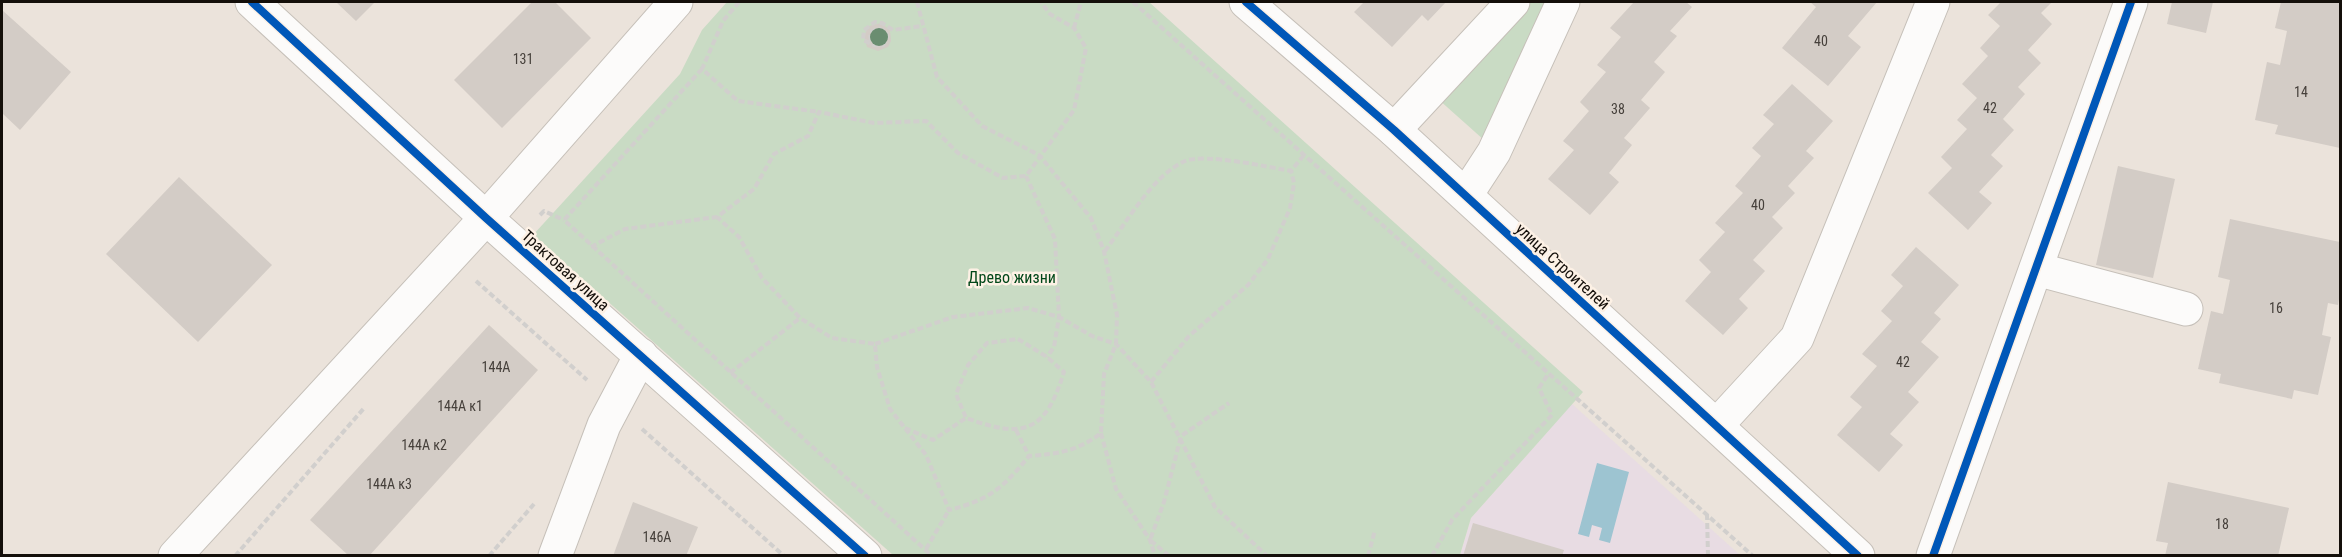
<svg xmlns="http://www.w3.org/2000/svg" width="2342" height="557" viewBox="0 0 2342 557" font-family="'Roboto Condensed',sans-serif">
	<rect width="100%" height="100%" fill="#ebe3db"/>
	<polygon fill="#e8dce3" points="1572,404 1740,555 1460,556 1471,518"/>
	<g fill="#c9dbc4">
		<polygon points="727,2 1149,2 1583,392 1471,518 1460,555 893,555 533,235 680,74 702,30"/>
		<polygon points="1528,2 1548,2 1484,140 1438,99"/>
	</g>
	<polygon fill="#9dc4d1" points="1597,463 1629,472 1610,543 1599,540 1602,528 1592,525 1589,537 1578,534"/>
	<g fill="#d3ccc6">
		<polygon points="336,2 375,2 356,21"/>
		<polygon points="532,2 555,2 591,38 502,128 454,80"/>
		<polygon points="1364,2 1446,2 1428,21 1422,15 1392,47 1354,12"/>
		<polygon points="1634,2 1686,2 1692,7 1670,31 1677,36 1654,62 1665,72 1641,100 1650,108 1624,138 1632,145 1609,173 1619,182 1590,215 1548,179 1574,150 1563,141 1589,111 1580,102 1606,72 1597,65 1621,37 1610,28"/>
		<polygon points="1810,2 1877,2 1848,36 1861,47 1828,86 1782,48 1816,7"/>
		<polygon points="2001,2 2052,2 2041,13 2052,24 2028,50 2041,63 2018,87 2025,94 2003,119 2014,130 1991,155 2003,166 1979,192 1992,203 1968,230 1928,193 1952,168 1941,157 1967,129 1957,120 1977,98 1962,84 1988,56 1980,48 2000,26 1988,15"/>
		<polygon points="2172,2 2213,2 2206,33 2167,24"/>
		<polygon points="2281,2 2340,2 2340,148 2275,134 2278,125 2255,120 2267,62 2280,65 2287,31 2275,28"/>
		<polygon points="2,10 71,72 20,130 2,113"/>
		<polygon points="881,23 890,30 891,41 888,47 878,51 867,47 864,36 869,26"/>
		<polygon points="1792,84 1833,121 1806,151 1814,158 1788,186 1795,193 1772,217 1783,228 1753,260 1765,271 1739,299 1748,308 1723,335 1685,301 1711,272 1699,260 1725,232 1715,223 1743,193 1735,186 1761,156 1752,148 1774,124 1763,115"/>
		<polygon points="2118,166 2175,179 2153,278 2096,265"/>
		<polygon points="179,177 272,265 198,342 106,254"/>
		<polygon points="2230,219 2340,242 2340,293 2338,305 2328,303 2322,335 2331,337 2318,395 2294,390 2292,399 2219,383 2221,374 2198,369 2211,311 2223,314 2230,280 2218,277"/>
		<polygon points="1916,247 1959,285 1934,313 1941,319 1921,342 1939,357 1908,392 1919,402 1890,434 1903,445 1879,472 1837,435 1862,407 1850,397 1877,366 1862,354 1892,321 1881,311 1903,286 1891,275"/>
		<polygon points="489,325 538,370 369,556 349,556 310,520"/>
		<polygon points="2168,482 2289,508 2278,556 2165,556 2168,543 2156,541"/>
		<polygon points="633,502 698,527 686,556 613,556"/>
		<polygon points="1473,523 1564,550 1562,556 1463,556"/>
	</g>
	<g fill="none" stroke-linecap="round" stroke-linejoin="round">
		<defs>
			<g id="minor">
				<polyline points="252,2 486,218 865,556"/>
				<polyline points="1246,2 1394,130 1858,556"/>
				<polyline points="1394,130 1513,2"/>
				<polyline points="1466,195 1494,152 1563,2"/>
				<polyline points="2036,269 2186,309"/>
				<polyline points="1717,425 1797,338 1933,2"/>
				<polyline points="175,556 486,218 676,2"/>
				<polyline points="555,556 604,425 641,355"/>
				<polyline points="1933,556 2131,2"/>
			</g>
		</defs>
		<use href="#minor" stroke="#c6c0b9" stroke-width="35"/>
		<g stroke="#d1cfcd" stroke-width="4" stroke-dasharray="6 3" stroke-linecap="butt">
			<polyline points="739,2 723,21 702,69 738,101 819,112"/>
			<path d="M917 2 937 77 982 126 1039 155 1091 218 1104 251 1117 315 1116 344 1104 374 1101 433C1078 451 1058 454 1029 456 1003 488 989 500 949 510L926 455 890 409 877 367 875 344 832 338 800 318 762 278 739 237 717 217 754 189 774 154 808 136 819 112 874 123 926 121 958 153 1003 178 1026 176 1074 110 1086 48 1074 28 1050 14 1041 2"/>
			<polyline points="1133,2 1753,556"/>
			<polyline points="1074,28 1081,2"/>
			<polyline points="871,41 870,33 878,28 886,32 887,37 883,45 874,45 863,40 864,30 875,22 882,23 893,30 922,26"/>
			<polyline points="702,69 564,220 932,556"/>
			<polyline points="1026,176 1055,239 1059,317 1054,347 1047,357"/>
			<polyline points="540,215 544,211 564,220"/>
			<polyline points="591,247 625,229 717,217"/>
			<path d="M1105 251C1126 223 1153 175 1185 161 1205 153 1268 167 1291 171L1304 155"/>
			<polyline points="476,281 587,380"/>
			<path d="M1018 339 1047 357 1064 372C1045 433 1024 439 966 418L956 394 968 365 987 343Z"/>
			<polyline points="875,344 953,317 1028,308 1059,317 1092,336 1116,344 1151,382 1215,507 1267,556"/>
			<polyline points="730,373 800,318"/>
			<polyline points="1151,382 1189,336 1248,285 1268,259 1290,208 1294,183 1291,171"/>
			<polyline points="905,428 933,440 966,418"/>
			<polyline points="642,429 784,556"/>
			<polyline points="1016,430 1029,456"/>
			<polyline points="1101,433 1116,489 1150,540 1155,556"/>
			<polyline points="1707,514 1708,556"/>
			<polyline points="926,549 949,510"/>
			<polyline points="235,556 365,407"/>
			<polyline points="489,556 534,504"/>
			<polyline points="1169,556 1150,540 1164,502 1181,436 1229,403"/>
			<polyline points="1368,556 1375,530"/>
			<polyline points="1432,556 1452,520 1552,415 1539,388 1549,373"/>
		</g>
		<use href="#minor" stroke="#fcfbfa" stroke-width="33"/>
		<defs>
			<g id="cycleway">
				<polyline points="252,2 486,218 865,556"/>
				<polyline points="1246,2 1394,130 1858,556"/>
				<polyline points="1933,556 2131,2"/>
			</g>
		</defs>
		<use href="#cycleway" stroke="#fdf1e5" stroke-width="11"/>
		<use href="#cycleway" stroke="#0057b8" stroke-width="8"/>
	</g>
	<circle fill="#6a8d70" cx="879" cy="37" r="9"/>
	<g text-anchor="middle" stroke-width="5" stroke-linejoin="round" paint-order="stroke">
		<g font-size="14" fill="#46403b">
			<text x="1821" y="46">40</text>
			<text x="523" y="64">131</text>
			<text x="2301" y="97">14</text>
			<text x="1990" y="113">42</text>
			<text x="1618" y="114">38</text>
			<text x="1758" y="210">40</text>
			<text x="2276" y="313">16</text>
			<text x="1903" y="367">42</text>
			<text x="496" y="372">144А</text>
			<text x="460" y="411">144А к1</text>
			<text x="424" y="450">144А к2</text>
			<text x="389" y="489">144А к3</text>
			<text x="2222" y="529">18</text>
			<text x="657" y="542">146А</text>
		</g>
		<g font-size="16" fill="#140f0a" stroke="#fdf1e5">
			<text transform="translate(1563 266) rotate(42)" y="6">улица Строителей</text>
			<text transform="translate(566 270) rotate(42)" y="6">Трактовая улица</text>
		</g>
		<g font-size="16" fill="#014719" stroke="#fdf1e5">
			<text x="1012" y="283">Древо жизни</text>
		</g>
	</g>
	<rect width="2342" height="557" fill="none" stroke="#140f0a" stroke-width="6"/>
</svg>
